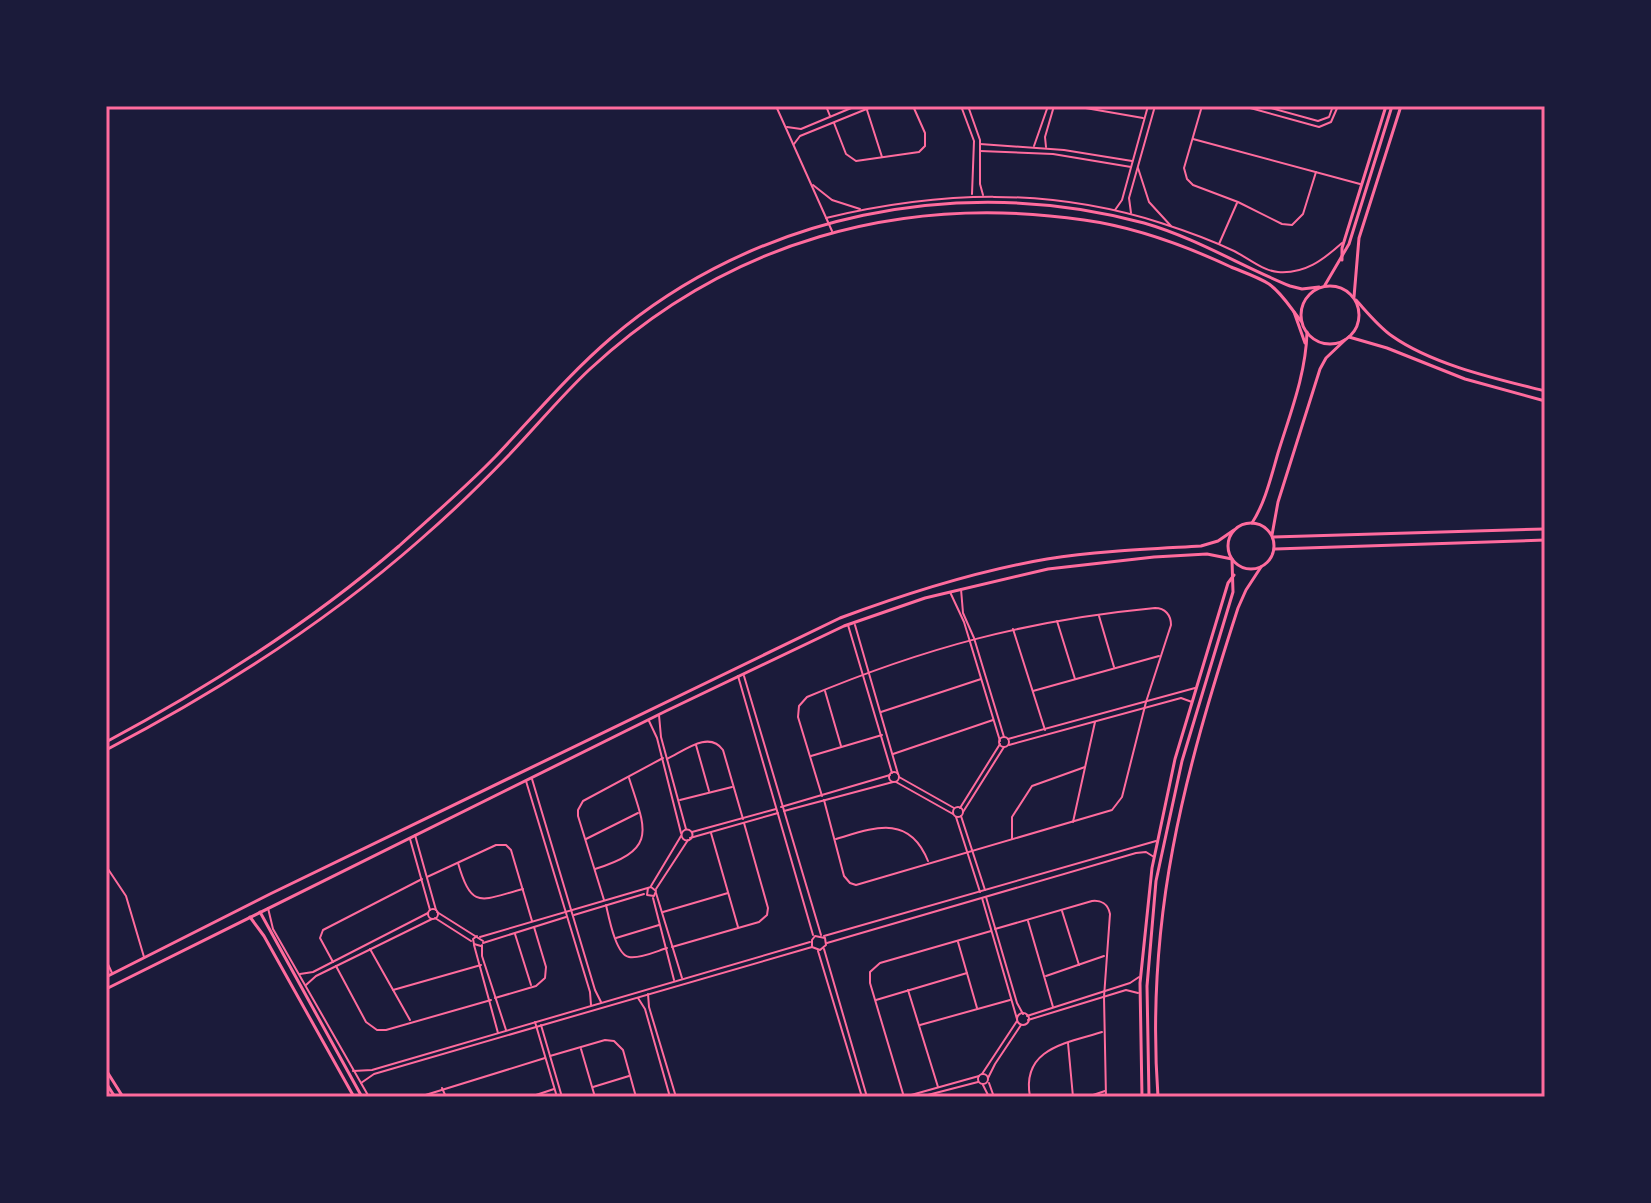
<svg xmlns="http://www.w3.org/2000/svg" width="1651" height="1203" viewBox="0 0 1651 1203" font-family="'Work Sans',sans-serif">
	<rect width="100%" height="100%" fill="#1b1b3a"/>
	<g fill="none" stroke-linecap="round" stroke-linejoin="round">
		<g stroke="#ff6b9d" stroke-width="2">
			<polyline points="776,106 832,231"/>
			<polyline points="826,106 830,116"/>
			<polyline points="961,106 974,141 972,194"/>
			<polyline points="968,106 980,140 980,184 983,195"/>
			<polyline points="1074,106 1143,118"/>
			<polyline points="1202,106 1184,168 1187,179 1193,185 1238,202 1282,224 1292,225 1303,214 1316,172"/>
			<polyline points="1243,106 1319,127 1331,122 1338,106"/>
			<polyline points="1264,106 1318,121 1329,117 1333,106"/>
			<polyline points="867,110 882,157"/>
			<polyline points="834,123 846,154 856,161 919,152 925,146 925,133 913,106"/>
			<polyline points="787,127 801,129 856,106"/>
			<polyline points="1193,139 1360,184"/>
			<polyline points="794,144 800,136 874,106"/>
			<polyline points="980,144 1064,150 1132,161"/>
			<polyline points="1034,146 1048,106"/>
			<polyline points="1046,147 1045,137 1054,106"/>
			<polyline points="980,151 1053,154 1131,167"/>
			<polyline points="1138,168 1149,202 1171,226"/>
			<polyline points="813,185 832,200 860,209"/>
			<polyline points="1115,210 1122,200 1148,106"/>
			<polyline points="1131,213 1129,198 1155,106"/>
			<path d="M826 218C940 191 1048 187 1161 223 1186 231 1211 240 1234 251 1248 258 1263 271 1278 272 1305 274 1323 260 1342 243"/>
			<polyline points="1219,244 1237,203"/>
			<polyline points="961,589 963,613 974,638 1004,737"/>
			<polyline points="950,592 964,622 1000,741"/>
			<polyline points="1099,616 1114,667"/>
			<polyline points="1057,621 1075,679"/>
			<polyline points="848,625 892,773"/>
			<polyline points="855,625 898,774"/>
			<polyline points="1013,629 1045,730"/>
			<polyline points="738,676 813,935"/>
			<polyline points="744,676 821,935"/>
			<polyline points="825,691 841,746"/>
			<polyline points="1033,691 1159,656"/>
			<polyline points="881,712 981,679"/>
			<polyline points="659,715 661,737 686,829"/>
			<polyline points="649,721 657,738 681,833"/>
			<circle cx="1004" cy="742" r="5"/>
			<polyline points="1008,739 1195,688"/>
			<polyline points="696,745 709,791"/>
			<polyline points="1009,745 1181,698 1192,702"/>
			<polyline points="893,754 993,720"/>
			<polyline points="811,756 882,735"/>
			<path d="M667 759C684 751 709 730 723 750L743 819"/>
			<circle cx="894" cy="777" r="5"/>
			<polyline points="899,777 954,808"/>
			<polyline points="532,779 595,990 601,1002"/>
			<polyline points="526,781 590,992 591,1005"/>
			<polyline points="896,782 953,814"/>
			<path d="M822 796 798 717 799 706 807 697C924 648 1028 620 1155 608 1165 608 1171 615 1171 625L1146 702 1122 797 1112 810 856 885 850 883 844 876 824 800"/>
			<polyline points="680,800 732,787"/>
			<circle cx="958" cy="812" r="5"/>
			<polyline points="781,807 890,775"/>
			<polyline points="960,808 1000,744"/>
			<polyline points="784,811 893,782"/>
			<polyline points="963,812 1004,747"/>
			<polyline points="961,816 985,890"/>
			<polyline points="956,817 980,892"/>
			<polyline points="1073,822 1095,722"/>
			<circle cx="687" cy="835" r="5.5"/>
			<polyline points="692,832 776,809"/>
			<polyline points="711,833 738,927"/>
			<polyline points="415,835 436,910"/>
			<polyline points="690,838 778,813"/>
			<polyline points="410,839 430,910"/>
			<polyline points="586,839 638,813"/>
			<path d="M836 839C873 828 909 813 928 861"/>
			<polyline points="1012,839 1012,817 1032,786 1085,767"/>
			<path d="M458 863C472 911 481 900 523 889"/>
			<polyline points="106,866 126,896 144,957"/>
			<path d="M595 869C658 849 646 831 629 778"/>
			<polyline points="427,877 496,845 506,845 511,850 532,921"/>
			<polyline points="651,886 681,836"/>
			<polyline points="656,889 688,840"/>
			<polyline points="656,893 682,978"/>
			<polyline points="986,897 1017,1003 1023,1014"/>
			<polyline points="653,898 674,980"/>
			<polyline points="982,898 1017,1019"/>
			<polyline points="604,900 578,816 578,810 583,801 663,758"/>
			<path d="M606 905C609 918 616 955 629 957 640 959 657 951 667 948"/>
			<polyline points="268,908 273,929 369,1097"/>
			<circle cx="433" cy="914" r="5"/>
			<polyline points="1062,911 1079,965"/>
			<polyline points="437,912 483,941"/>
			<polyline points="663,912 728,893"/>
			<polyline points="574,915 644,894"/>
			<polyline points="435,918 471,941"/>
			<polyline points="1028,921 1053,1007"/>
			<path d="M995 929 1092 901C1101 900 1108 904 1110 914L1104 997 1106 1097"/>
			<polyline points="515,934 531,985"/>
			<polyline points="477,936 473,939 474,944 481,946"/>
			<polyline points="824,936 1156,841"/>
			<polyline points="480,937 651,887 656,891 654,896 647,895 648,888"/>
			<polyline points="616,938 659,925"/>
			<polyline points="958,942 977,1008"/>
			<polyline points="483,943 566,917"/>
			<polyline points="827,943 1136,853 1146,852 1154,857"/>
			<polyline points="474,945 498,1033"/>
			<polyline points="482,945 482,956 506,1030"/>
			<polyline points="672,947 759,922 767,915 768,908 744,823"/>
			<polyline points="370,949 410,1020"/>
			<polyline points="824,949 867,1097"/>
			<polyline points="818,951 862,1097"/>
			<polyline points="106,960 112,973"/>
			<polyline points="333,962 320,938 323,930 422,879"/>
			<polyline points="336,966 366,1022 377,1030 386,1030 491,1000"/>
			<polyline points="300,974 313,972 428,913"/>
			<polyline points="1046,976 1104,956"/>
			<polyline points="306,985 316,976 432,919"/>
			<polyline points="393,990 481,965"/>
			<polyline points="908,990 938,1087"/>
			<polyline points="648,994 649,1007 676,1097"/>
			<polyline points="495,998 536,986 545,978 546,967 534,927"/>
			<polyline points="638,998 645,1009 670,1097"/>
			<polyline points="876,1000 967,973"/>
			<circle cx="1023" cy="1019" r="6"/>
			<polyline points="1027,1016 1130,983 1139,977"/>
			<polyline points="1028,1020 1126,990 1138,993"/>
			<polyline points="535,1022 557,1097"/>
			<polyline points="541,1025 562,1097"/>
			<polyline points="920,1025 1010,1000"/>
			<polyline points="1068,1043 1073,1097"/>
			<polyline points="581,1049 595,1097"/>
			<polyline points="550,1056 605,1040 614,1041 623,1050 636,1097"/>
			<polyline points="353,1071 372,1070 810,942"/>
			<circle cx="983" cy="1079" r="5"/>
			<polyline points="982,1074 1017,1021"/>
			<polyline points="988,1078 995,1064 1021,1025"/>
			<polyline points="361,1083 374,1074 812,947 820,950 826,945 825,938 815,936 812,940 812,947"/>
			<polyline points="989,1083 994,1097"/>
			<polyline points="983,1085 989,1097"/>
			<polyline points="593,1087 629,1076"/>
			<polyline points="442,1088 446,1097"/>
			<polyline points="419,1097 545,1058"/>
			<polyline points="530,1097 554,1089"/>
			<polyline points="904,1097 870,983 870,972 880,963 991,931"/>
			<polyline points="904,1097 979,1076"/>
			<polyline points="920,1097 978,1082"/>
			<path d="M1030 1097C1021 1048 1067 1043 1102 1032"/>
			<polyline points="1087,1097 1105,1091"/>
		</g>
		<g stroke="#ff6b9d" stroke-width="3">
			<polyline points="1342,260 1342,248 1386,106"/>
			<path d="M1356 300C1367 312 1378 326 1392 336 1433 365 1497 379 1545 391"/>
			<polyline points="1349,337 1387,348 1465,379 1545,401"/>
			<polyline points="1273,537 1545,529"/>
			<polyline points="1275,549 1545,540"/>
			<path d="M106 742C209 687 310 623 399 546 431 517 465 488 495 457 533 417 569 374 611 338 756 214 961 173 1144 223 1196 238 1241 266 1290 286L1302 289 1319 287"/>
			<path d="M106 750C219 691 326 623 421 539 451 513 480 485 508 456 535 428 561 396 590 369 727 242 900 193 1084 220 1135 227 1184 245 1231 267 1243 272 1258 277 1269 284 1283 294 1291 309 1301 321"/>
			<polyline points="260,912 362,1097"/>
			<polyline points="250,917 264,936 354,1097"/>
			<path d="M106 977 270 894 840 618C907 593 976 571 1047 559 1098 551 1150 549 1201 546L1218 541 1234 530"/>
			<polyline points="106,989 666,711 844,626 925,598 1048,569 1154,557 1207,554 1232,559"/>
			<polyline points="106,1070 123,1097"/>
			<polyline points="106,1083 115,1097"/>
			<polyline points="1142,1097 1140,983 1152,868 1175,759 1228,583 1234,575"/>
		</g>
		<g stroke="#ff6b9d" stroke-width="3">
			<polyline points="1325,285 1349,244 1392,106"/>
			<circle cx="1330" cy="315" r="29"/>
			<polyline points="1354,297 1359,238 1401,106"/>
			<polyline points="1294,312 1305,343"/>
			<circle cx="1251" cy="546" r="23"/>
			<path d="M1252 523C1265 503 1271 477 1278 453 1290 414 1306 374 1307 332"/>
			<polyline points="1272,535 1278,502 1320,369 1326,358 1345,340"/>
			<polyline points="1149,1097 1147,986 1156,881 1182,761 1233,592 1232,560"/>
			<path d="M1158 1097C1145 918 1184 775 1238 608L1246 590 1261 567"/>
		</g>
	</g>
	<rect width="1651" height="1203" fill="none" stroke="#1b1b3a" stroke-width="216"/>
	<rect x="108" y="108" width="1435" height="987" fill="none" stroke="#ff6b9d" stroke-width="3"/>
</svg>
